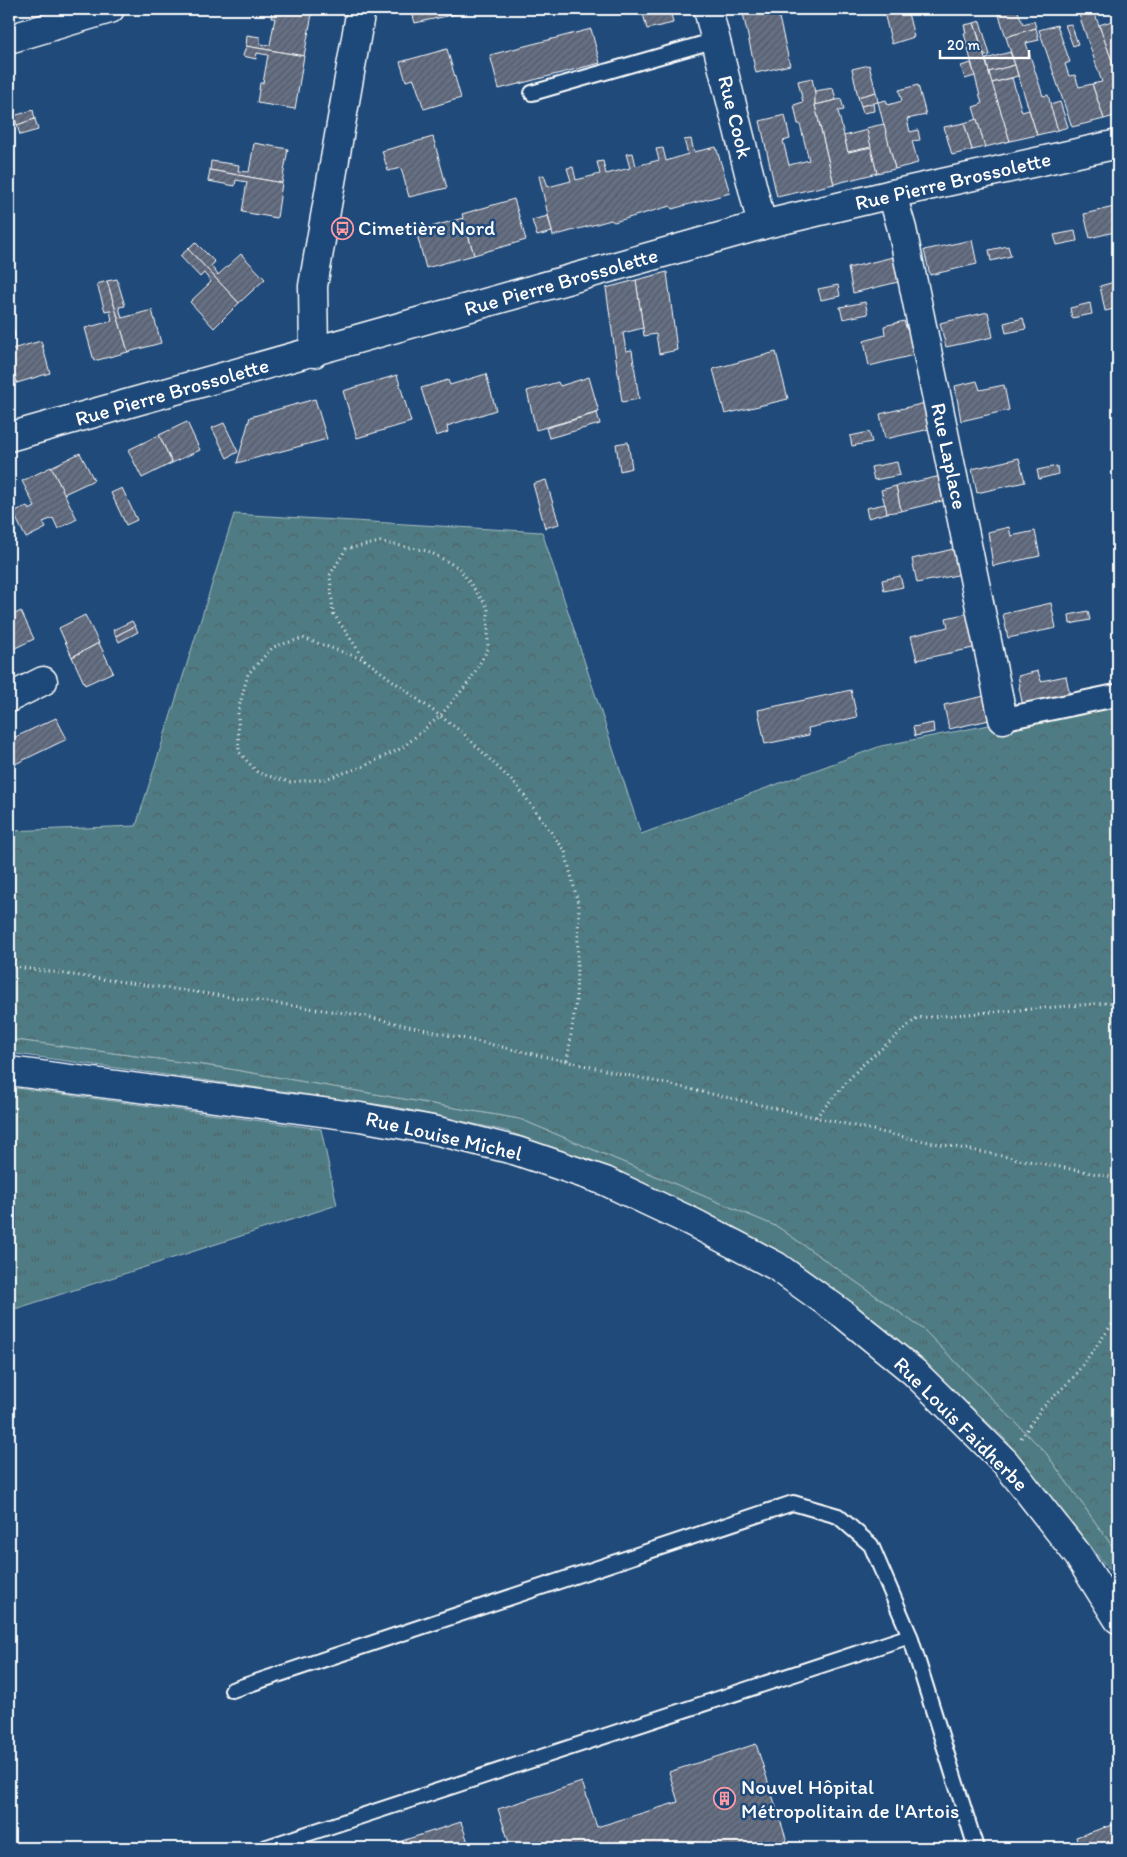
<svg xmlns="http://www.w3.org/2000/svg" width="1127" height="1857" viewBox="0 0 1127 1857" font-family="Itim,sans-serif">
	<defs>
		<pattern id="grass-tufts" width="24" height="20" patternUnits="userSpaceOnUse" patternTransform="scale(1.25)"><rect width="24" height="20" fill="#507c84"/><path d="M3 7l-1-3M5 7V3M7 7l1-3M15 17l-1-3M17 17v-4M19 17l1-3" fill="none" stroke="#4e6468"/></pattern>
		<pattern id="forest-crowns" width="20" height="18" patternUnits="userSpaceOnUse" patternTransform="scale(1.25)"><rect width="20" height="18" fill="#507c84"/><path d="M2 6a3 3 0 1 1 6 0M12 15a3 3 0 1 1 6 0" fill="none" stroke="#4e6468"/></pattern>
		<pattern id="building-hatch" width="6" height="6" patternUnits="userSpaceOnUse" patternTransform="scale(1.25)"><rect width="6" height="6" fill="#656f85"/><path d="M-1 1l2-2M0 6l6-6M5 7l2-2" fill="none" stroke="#565a63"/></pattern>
	</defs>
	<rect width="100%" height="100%" fill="#1f4a7a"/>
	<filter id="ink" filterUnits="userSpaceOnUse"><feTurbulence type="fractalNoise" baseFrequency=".02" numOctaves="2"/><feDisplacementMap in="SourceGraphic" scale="10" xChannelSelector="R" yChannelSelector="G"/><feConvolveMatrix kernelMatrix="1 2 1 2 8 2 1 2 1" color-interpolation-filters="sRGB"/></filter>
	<g filter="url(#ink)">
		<g fill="url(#grass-tufts)" stroke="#a8bec2">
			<polygon points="9,1039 218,1067 520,1119 778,1227 923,1329 1046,1453 1118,1554 1118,1583 1111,1572 1004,1438 929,1367 832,1288 752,1238 626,1175 506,1131 396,1107 9,1053"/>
			<polygon points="9,1087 321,1129 337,1205 9,1311"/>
		</g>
		<polygon fill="url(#forest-crowns)" stroke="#a8bec2" points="234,514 542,532 641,834 881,746 1118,700 1118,1554 1046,1453 923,1329 778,1227 520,1119 218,1067 9,1039 9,831 136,826"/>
		<g fill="url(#building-hatch)" stroke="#fff">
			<polygon points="272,9 313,9 304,56 246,46 247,35 260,37 260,44 270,45 275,18 271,18"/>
			<polygon points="411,9 460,9 461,13 415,23"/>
			<polygon points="636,9 670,9 673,23 647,29 642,10 637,11"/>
			<polygon points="742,9 777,9 790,65 756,73"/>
			<polygon points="883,9 907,9 914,37 892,44"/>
			<polygon points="997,9 1017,9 1023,24 1034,21 1036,28 1006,37"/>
			<polygon points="1077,9 1093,9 1118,77 1118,115 1104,119 1092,84 1102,82"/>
			<polygon points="980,21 990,55 985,56 974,23"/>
			<polygon points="1112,21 1118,39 1118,77 1099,25"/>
			<polygon points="974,23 1010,141 985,147 973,107 982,104 964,33 966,33 964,25"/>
			<polygon points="1071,24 1078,44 1073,46 1065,25"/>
			<polygon points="1057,25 1070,62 1065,64 1069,76 1075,75 1079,87 1092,84 1104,119 1072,127 1039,30"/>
			<polygon points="1036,28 1039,40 1026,43 1043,96 1048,95 1058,130 1037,135 1006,37"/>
			<polygon points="591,29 600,63 499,89 490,55"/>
			<polygon points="246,46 304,56 295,109 257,103 260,83 263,83 268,55 257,53 256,59 243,56"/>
			<polygon points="447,49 461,98 424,109 414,79 406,81 400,62"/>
			<polygon points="1010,52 1015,65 989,72 986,59"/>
			<polygon points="971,63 975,76 965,79 961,66"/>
			<polygon points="869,65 876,92 858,97 852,69"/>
			<polygon points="1015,65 1018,76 992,83 989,72"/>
			<polygon points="812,78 816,98 815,99 815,105 834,184 777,197 760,121 785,115 790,139 783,141 789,165 809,160 800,124 798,124 794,105 803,102 798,81"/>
			<polygon points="1012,78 1022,112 1029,110 1037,135 1010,141 992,83"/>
			<polygon points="918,85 926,115 907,119 910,132 918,130 920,140 912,141 918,163 895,169 878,102 886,100 888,105 902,101 899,90"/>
			<polygon points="833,88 836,100 815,105 815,91"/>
			<polygon points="876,92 878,102 861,106 858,97"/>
			<polygon points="841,99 844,110 838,111 848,152 871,147 877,173 834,184 815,105"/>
			<polygon points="1060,102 1068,127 1058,130 1050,105"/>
			<polygon points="873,103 874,111 863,113 861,106"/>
			<polygon points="33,110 35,119 17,125 14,116"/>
			<polygon points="35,119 38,130 20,135 17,125"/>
			<polygon points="977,119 985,147 972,150 964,123"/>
			<polygon points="964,123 972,150 952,155 944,127"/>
			<polygon points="884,124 895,169 877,173 866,128"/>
			<polygon points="867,130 871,147 848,152 844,136"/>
			<polygon points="433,137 447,188 409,197 401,168 388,171 382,151"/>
			<polygon points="691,139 694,152 716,147 730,193 672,209 670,206 614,222 611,220 553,236 539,176 544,175 548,187 571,181 567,168 573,167 576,180 600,174 597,162 603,161 606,174 630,168 626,154 633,153 636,166 659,160 656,149 663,148 666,161 688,154 684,140"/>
			<polygon points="254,143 288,149 282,183 210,170 211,161 239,165 238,171 249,172"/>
			<polygon points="9,154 12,175 9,176"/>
			<polygon points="210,170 282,183 277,218 242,212 247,182 236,180 235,186 208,181"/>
			<polygon points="514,199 526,240 474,255 462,214"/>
			<polygon points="1118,206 1118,231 1090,238 1084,214"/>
			<polygon points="548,216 552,232 537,236 532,220"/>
			<polygon points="463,218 474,255 426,268 416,231"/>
			<polygon points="1075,231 1077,241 1057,245 1054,235"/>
			<polygon points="972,240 977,264 930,275 924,250"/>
			<polygon points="195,242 215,262 211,266 218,275 241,254 265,279 239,303 188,249"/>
			<polygon points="1008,246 1011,256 991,261 989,250"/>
			<polygon points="188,249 239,303 214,328 190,302 211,282 204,273 200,277 180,256"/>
			<polygon points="893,257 898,282 853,293 848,268"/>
			<polygon points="667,272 677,350 659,354 656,334 644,336 636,280"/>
			<polygon points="117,279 125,306 119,307 122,318 152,310 161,343 128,352 107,281"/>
			<polygon points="636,280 643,328 623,333 626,351 632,350 639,399 622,402 606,288"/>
			<polygon points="107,281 128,352 94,361 85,328 112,321 110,310 105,311 97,284"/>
			<polygon points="1118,281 1118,308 1105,311 1100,286"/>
			<polygon points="838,285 840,296 821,300 818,289"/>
			<polygon points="865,302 868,314 843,319 840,307"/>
			<polygon points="1090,303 1092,314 1072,318 1070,308"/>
			<polygon points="988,312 993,337 946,347 940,323"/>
			<polygon points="9,314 15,336 10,338 12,349 41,341 50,373 17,383 9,352"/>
			<polygon points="1023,318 1026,329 1006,333 1004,323"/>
			<polygon points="904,321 907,330 908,330 914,355 869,366 864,341 885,335 884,326"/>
			<polygon points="9,352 17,383 9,385"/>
			<polygon points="776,352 788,399 725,414 713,369"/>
			<polygon points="486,374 496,410 447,426 448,432 436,436 421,388 448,380 450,385"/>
			<polygon points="397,375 411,422 357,438 343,391"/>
			<polygon points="589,377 599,412 536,430 527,391 558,382 560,386"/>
			<polygon points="977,381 980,390 1004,385 1009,410 961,421 955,386"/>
			<polygon points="315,399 327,439 237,463 250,417"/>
			<polygon points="925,403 930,429 885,439 880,414"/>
			<polygon points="597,413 600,424 549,438 546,428"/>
			<polygon points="187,422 200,450 172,463 159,435"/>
			<polygon points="224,423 238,452 227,458 212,428"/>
			<polygon points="869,432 872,442 852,446 850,436"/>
			<polygon points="159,435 172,463 142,478 128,450"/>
			<polygon points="628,442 632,468 620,471 616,444"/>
			<polygon points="80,453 94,480 64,494 51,467"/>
			<polygon points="1019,458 1025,482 977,493 972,469"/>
			<polygon points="897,462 900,475 874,480 871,467"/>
			<polygon points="1057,466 1058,474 1039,479 1037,470"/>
			<polygon points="51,467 77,519 58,529 53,518 43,522 46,528 26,538 13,512 27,506 29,510 35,507 22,481"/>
			<polygon points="941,476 946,500 901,511 896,486"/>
			<polygon points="546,480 559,524 545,528 533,484"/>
			<polygon points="896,486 901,511 887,513 881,490"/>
			<polygon points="122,488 137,520 126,525 111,493"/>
			<polygon points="885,504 887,513 868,518 866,508"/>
			<polygon points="1009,527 1011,536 1035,531 1040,556 993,566 988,532"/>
			<polygon points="957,548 962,574 917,583 912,559"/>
			<polygon points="900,576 903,587 884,591 882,580"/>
			<polygon points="1051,603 1056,628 1008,638 1003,614"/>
			<polygon points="21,611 34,639 9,651 9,617"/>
			<polygon points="1088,611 1090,620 1070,624 1069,615"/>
			<polygon points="969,613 978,647 917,660 911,636 948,627 946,618"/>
			<polygon points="85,615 99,643 72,657 59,628"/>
			<polygon points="132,621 135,626 116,636 113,630"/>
			<polygon points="135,626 138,632 119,642 116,636"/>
			<polygon points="99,643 113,672 85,685 72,657"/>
			<polygon points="1038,671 1041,681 1066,676 1071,701 1024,712 1019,687 1020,686 1018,676"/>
			<polygon points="851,690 857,717 808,728 809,735 765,744 758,710"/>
			<polygon points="989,695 994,719 949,729 944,705"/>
			<polygon points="56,718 67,739 9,767 9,740"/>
			<polygon points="933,723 934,732 915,736 913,727"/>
			<polygon points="756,1744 789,1848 511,1848 498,1809 582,1782 597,1827 678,1802 669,1772"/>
			<polygon points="461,1822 470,1848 386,1848 386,1846"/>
			<polygon points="1118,1823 1118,1848 1079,1848 1076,1837"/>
		</g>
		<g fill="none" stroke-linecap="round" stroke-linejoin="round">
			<defs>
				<g id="service">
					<polyline points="532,93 716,40"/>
					<polyline points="232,1690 793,1503 838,1516 871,1545 910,1636 976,1848"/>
					<polyline points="264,1848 910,1636"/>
				</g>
				<polyline id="pedestrian" points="1003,719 1118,695"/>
				<g id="minor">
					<polyline points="708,9 762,225"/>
					<polyline points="9,39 110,9"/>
					<polyline points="892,194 902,229 1003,719"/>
					<polyline points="314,353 313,286 361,9"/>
					<polyline points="9,698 43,681"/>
					<polyline points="9,1071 360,1117 438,1131 517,1151 605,1181 692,1222 776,1266 843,1314 914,1372 1005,1462 1078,1555 1118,1619"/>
				</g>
				<polyline id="tertiary" points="9,437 762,225 892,194 1118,144"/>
			</defs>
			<use href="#service" stroke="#fff" stroke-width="18"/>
			<use href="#pedestrian" stroke="#fff" stroke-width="25"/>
			<use href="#minor" stroke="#fff" stroke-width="31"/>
			<use href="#tertiary" stroke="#fff" stroke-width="31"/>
			<g stroke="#fff" stroke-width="3" stroke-dasharray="1 4" stroke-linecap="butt">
				<polyline points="365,660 333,613 330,575 346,549 380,542 428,551 459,568 488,608 488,649 469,682 440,716 402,748 362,767 325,779 290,782 258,773 239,752 238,711 248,674 273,647 303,638 365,660 463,733 518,787 565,851 579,907 576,1001 567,1062"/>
				<polyline points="9,966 359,1015 913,1139 1118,1178"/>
				<polyline points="816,1117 860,1067 917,1018 1118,1002"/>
				<polyline points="1021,1438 1042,1408 1073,1378 1113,1323 1118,1319"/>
			</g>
			<use href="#service" stroke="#1f4a7a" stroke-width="14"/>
			<use href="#pedestrian" stroke="#1f4a7a" stroke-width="21"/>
			<use href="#minor" stroke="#1f4a7a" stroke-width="28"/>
			<use href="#tertiary" stroke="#1f4a7a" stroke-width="28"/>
		</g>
	</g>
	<defs>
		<symbol id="bus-ring" viewBox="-11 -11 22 22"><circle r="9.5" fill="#1f4a7a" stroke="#ff9aa2" stroke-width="1.5"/><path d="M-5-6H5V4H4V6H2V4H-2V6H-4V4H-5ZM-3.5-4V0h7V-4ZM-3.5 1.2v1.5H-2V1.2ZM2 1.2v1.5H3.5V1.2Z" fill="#ff9aa2"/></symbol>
		<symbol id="building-ring" viewBox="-11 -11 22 22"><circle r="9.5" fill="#1f4a7a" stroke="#ff9aa2" stroke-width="1.5"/><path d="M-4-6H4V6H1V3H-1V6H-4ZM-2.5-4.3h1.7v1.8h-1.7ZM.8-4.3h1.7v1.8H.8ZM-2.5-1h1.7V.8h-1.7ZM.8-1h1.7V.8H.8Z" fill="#ff9aa2"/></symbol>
	</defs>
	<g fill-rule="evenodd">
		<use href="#bus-ring" x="330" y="216" width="25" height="25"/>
		<use href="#building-ring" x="712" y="1786" width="25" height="25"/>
	</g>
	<g text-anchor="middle" stroke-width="5" stroke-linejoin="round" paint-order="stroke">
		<g font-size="21" fill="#fff" stroke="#1f4a7a">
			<text transform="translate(735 117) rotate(76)" y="7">Rue Cook</text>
			<text transform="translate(953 181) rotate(-13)" y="7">Rue Pierre Brossolette</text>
			<text transform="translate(561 282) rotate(-16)" y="7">Rue Pierre Brossolette</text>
			<text transform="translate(172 392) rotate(-16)" y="7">Rue Pierre Brossolette</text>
			<text transform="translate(949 456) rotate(78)" y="7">Rue Laplace</text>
			<text transform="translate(444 1136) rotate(13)" y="7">Rue Louise Michel</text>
			<text transform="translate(961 1424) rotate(45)" y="7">Rue Louis Faidherbe</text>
		</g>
		<g font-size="21" fill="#fff" stroke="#1f4a7a" text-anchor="start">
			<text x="358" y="235">Cimetière Nord</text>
			<text x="741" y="1794">Nouvel Hôpital<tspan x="741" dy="24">Métropolitain de l'Artois</tspan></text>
		</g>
	</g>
	<rect width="1127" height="1857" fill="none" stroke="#1f4a7a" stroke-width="30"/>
	<rect x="15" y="15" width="1097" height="1827" fill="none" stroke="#fff" stroke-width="2" filter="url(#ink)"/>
	<path d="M940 50v8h89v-8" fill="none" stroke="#ffffff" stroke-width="2.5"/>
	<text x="947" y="50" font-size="15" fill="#ffffff" stroke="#1f4a7a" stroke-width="4" paint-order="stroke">20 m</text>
</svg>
